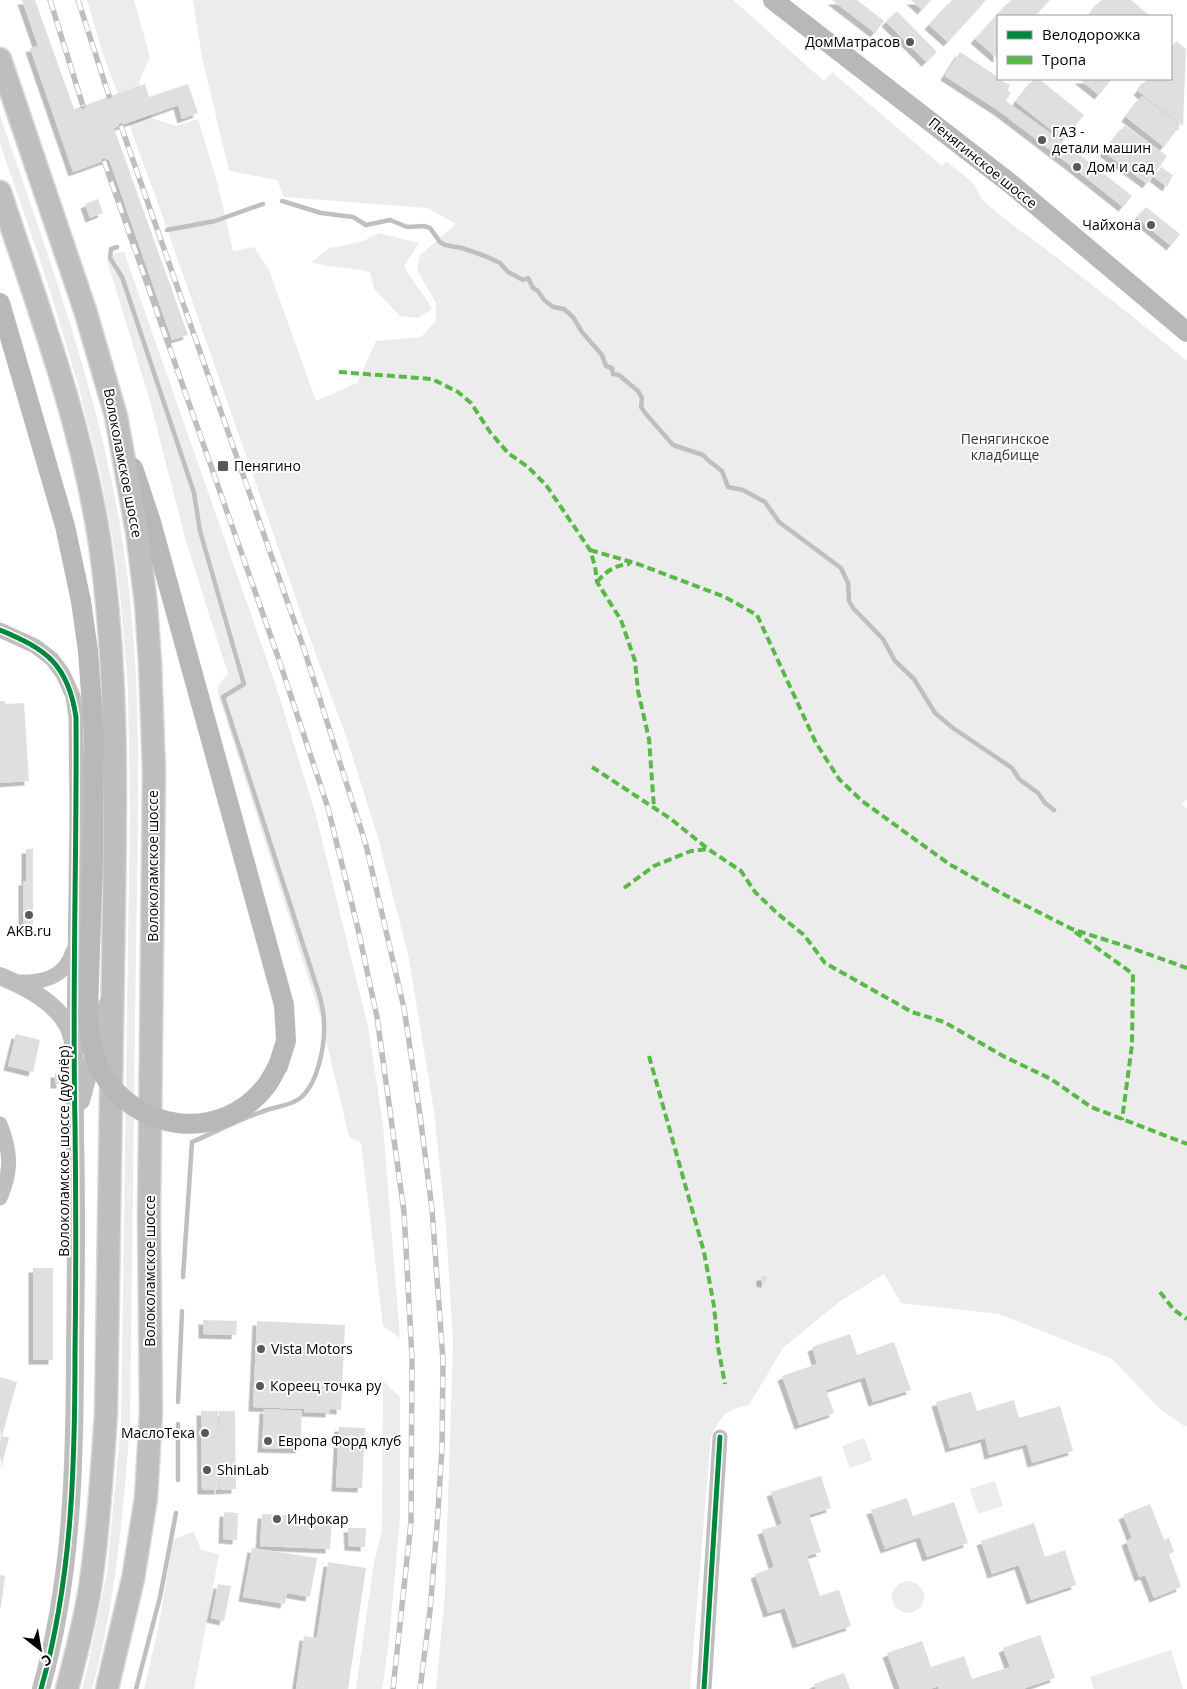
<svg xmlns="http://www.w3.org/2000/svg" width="1187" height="1689" viewBox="0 0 1187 1689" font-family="'Open Sans',sans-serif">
	<defs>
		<filter id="shadow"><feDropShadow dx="-4.5" dy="4.5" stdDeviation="0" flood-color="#0004"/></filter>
	</defs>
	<rect width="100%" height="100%" fill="#fff"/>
	<g fill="#ececec">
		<path d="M87 0H134L150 57 139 82 152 118 176 126 198 119 218 185 233 251 254 247 269 270 316 401 357 383 376 341 421 337 436 321V303L417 270 420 255 456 224 427 208 284 197 277 180 229 171 202 57 193 0H733L824 81 832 72 942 166 946 161 972 182 983 201 1019 230 1039 244 1127 312 1187 361V799L1181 804 1187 809V1426H1184L1159 1408 1112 1359 999 1314 901 1303 884 1274 839 1302 783 1348 749 1405C725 1410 723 1414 711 1436L690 1689H436L445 1594 453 1343 446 1226 434 1111 409 959 379 841 347 739 308 633 159 206 103 54Z"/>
		<path d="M0 115C47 253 99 392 122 537 144 674 138 812 136 950 134 1108 132 1266 130 1424 123 1513 116 1602 92 1689H82L88 1665 107 1573 121 1423 130 809 128 688 121 604 113 540 100 471 77 381 45 275 0 143Z"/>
		<path d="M379 233 419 243 404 266C412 281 424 294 432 309L418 318 400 316 374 289 370 272C350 267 330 268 311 262L330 248 361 242Z"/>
		<path d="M124 252 275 683 315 812 368 1026 383 1125 400 1338 383 1326 361 1143 349 1137 321 1018 220 700C216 685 218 685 228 674L185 538 150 401 107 260 116 253Z"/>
		<polygon points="383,1381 400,1397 400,1518 389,1640 382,1689 356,1689 374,1563 382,1530"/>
		<polygon points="864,1438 872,1460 850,1468 842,1446"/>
		<polygon points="995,1481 1003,1506 978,1514 970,1489"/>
		<polygon points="194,1532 201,1550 219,1554 194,1689 144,1689 158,1630 173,1540 184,1535"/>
		<circle cx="908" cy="1597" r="16"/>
		<polygon points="1171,1650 1183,1689 1094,1689 1090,1677"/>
	</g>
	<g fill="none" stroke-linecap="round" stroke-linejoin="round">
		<g stroke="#bfbfbf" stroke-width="4.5">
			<polyline points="282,201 321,213 353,217 366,225 390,220 407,227 424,226 430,228 440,242 445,245 462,248 485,256 500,263 508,272 523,280 528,278 533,288 538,291 544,300 553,307 564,309 573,317 582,332 602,355 606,366 612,368 613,374 619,375 638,391 642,398 641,407 646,414 673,445 703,455 709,461 722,471 728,487 743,490 765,502 779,522 841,568 848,583 849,601 853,608 883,639 895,661 914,679 935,713 953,728 1012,768 1019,779 1038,793 1045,803 1054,810"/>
			<polyline points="167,230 215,221 263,204"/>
			<path d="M117 247 111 249 110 258 122 277 194 493 200 531 244 684 223 697 320 997C322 1005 324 1015 324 1024 325 1045 318 1085 299 1099 289 1106 278 1106 267 1110 241 1118 216 1132 192 1142L183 1277"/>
			<polyline points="178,1402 182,1311"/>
			<polyline points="178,1480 178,1424"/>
			<polyline points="136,1689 160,1597 176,1513"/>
		</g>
	</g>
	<g fill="#dfdfdf" filter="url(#shadow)">
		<polygon points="22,0 35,0 74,109 145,84 149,97 188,84 198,113 182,119 178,105 114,128 188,335 172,340 109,159 73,172 30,48 38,46"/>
		<polygon points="832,0 857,0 884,21 875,33"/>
		<polygon points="911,0 931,0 922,10"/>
		<polygon points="952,0 986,0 948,42 929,25"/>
		<polygon points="1011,0 1050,0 1035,16 998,16 998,57 997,58 975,39"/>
		<polygon points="1101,0 1131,0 1150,16 1088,16"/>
		<polygon points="897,11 937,52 926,62 886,22"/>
		<polygon points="1176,41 1186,49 1183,126 1138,91 1147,79 1171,79 1171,48"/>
		<polygon points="960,52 998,77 998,79 1010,85 1007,90 1011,92 1006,101 1079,154 1132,196 1123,207 1070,165 999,111 945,76"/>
		<polygon points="1034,79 1039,79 1084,115 1064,140 1016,102"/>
		<polygon points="1079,79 1112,79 1099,95"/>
		<polygon points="1142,96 1180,125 1164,147 1126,117"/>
		<polygon points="1125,125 1167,156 1147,184 1104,152"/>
		<polygon points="1161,167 1173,175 1167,187 1154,177"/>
		<polygon points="98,199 103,213 90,218 85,204"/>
		<polygon points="1146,207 1180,234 1171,246 1137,218"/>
		<polygon points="0,701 5,701 5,704 24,703 29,781 0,783"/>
		<polygon points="26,849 33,849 33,927 23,927 23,881 26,881"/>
		<polygon points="16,1034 40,1040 33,1072 8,1066"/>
		<rect x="55" y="1073" width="6" height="11"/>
		<rect x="33" y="1268" width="20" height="92"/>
		<polygon points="761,1276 767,1276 766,1283 761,1282"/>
		<polygon points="203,1320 237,1321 236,1335 203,1334"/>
		<polygon points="257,1321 345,1325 341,1410 330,1409 330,1413 304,1412 305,1409 253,1407"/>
		<polygon points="850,1334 857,1355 894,1342 911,1390 873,1402 865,1377 826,1390 834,1413 799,1425 782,1376 817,1364 812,1347"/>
		<polygon points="0,1377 17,1382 2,1436 9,1438 1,1468"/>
		<polygon points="971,1392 977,1411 1014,1400 1019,1418 1060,1406 1073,1451 1032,1463 1027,1444 989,1455 985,1438 950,1448 936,1402"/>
		<polygon points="264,1409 302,1411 300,1449 262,1448"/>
		<polygon points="201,1411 218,1411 219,1490 202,1490"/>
		<polygon points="219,1411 235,1411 236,1489 220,1490"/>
		<polygon points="339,1427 365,1428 362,1488 336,1487"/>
		<polygon points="821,1476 831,1508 809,1515 821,1552 807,1556 820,1596 839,1590 851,1626 797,1644 785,1608 768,1613 755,1574 774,1567 762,1530 782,1524 771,1492"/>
		<polygon points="907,1498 913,1516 954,1502 968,1543 927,1557 920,1537 885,1549 871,1510"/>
		<polygon points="1150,1504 1164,1540 1169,1538 1174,1552 1169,1554 1181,1587 1154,1598 1145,1575 1139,1577 1126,1541 1132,1538 1123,1515"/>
		<polygon points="224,1512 238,1513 237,1540 223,1539"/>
		<polygon points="262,1514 332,1517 330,1549 260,1546"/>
		<polygon points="1034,1523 1045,1557 1065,1550 1076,1585 1031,1600 1019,1565 992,1574 981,1541"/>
		<polygon points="348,1528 366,1528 365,1547 349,1546"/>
		<polygon points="252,1548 317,1558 310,1597 287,1593 285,1604 243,1597"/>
		<polygon points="328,1562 366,1568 348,1689 296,1689 304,1636 317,1638"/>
		<polygon points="0,1575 5,1576 1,1607 0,1607"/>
		<polygon points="218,1584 231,1586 224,1621 211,1618"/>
		<polygon points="1040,1635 1055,1678 1023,1689 939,1689 938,1686 930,1689 900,1689 887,1653 922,1641 931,1667 964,1656 972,1679 1010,1667 1003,1648"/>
		<polygon points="844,1673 850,1689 816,1689 814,1684"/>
	</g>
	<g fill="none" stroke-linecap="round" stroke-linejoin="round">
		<defs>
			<g id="primary">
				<polyline points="0,59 85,310 116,416 137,532 146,604 150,662 154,771 149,1218 151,1412 146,1498 133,1579 107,1689"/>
				<path d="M0 192C38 307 82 425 100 544 120 684 115 826 113 967 110 1116 108 1265 106 1414 102 1470 99 1526 91 1581 86 1618 76 1654 67 1689"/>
			</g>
		</defs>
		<use href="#primary" stroke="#dbdbdb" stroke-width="25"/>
		<g stroke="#bebebe" stroke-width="15">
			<polyline points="0,630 35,646 52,659 63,674 73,696 76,717 77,813 74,1041"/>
			<path d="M15 982C41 983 65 979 73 951"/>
			<path d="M0 1124C11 1152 12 1170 0 1198"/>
			<polyline points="704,1689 720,1437"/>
		</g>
		<g stroke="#bebebe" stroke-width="18">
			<path d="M0 976C26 987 59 1003 70 1031 76 1046 74 1063 74 1079 75 1099 75 1119 75 1140 77 1208 76 1276 75 1344 75 1459 73 1577 41 1689"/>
			<polyline points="81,1101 107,1005"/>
		</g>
		<g stroke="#b8b8b8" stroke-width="20">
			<polyline points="773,0 1011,184 1187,332"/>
			<polyline points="0,303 65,526 81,601"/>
			<polyline points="133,468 151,522 284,1005 286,1041 278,1066"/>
		</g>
		<use href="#primary" stroke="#bebebe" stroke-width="22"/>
		<defs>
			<g id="rail">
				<polyline points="50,0 83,106"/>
				<polyline points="78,0 109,96"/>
				<polyline points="121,126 304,649 366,845 404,1008 420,1115 432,1209 443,1360 442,1448 437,1526 430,1611 420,1689"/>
				<polyline points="104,161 278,657 328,808 358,929 377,1017 404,1212 412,1358 411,1522 393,1689"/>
			</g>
		</defs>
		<use href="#rail" stroke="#bebebe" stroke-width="5.5"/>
		<use href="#rail" stroke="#fff" stroke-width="4" stroke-dasharray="11" stroke-linecap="butt"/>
		<path stroke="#b8b8b8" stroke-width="20" d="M81 601 88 651 94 735 93 860 88 1010C89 1030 90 1051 100 1069 134 1133 221 1144 266 1086 271 1080 274 1072 278 1066"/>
		<g stroke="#58b947" stroke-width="4" stroke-dasharray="8 4" stroke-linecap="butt">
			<polyline points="339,372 432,379 458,392 471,403 490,432 508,453 528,467 546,485 590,550 595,566 597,582 621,620 635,661 638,691 649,739 654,808"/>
			<polyline points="590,550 635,563 725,597 757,615 816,743 839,779 862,801 949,864 999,892 1072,929 1134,949 1187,968"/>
			<path d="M597 582C606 571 615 565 630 564"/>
			<polyline points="592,767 671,819 708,849"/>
			<polyline points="624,888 654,866 691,851 708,849 741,871 755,892 778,914 804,935 825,963 912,1012 944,1022 1003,1056 1051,1079 1091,1107 1187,1144"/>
			<polyline points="1075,932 1133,974 1132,1045 1122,1120"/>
			<polyline points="649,1056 704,1252 714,1306 718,1347 725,1384"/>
			<polyline points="1160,1292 1174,1310 1187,1319"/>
		</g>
		<defs>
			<g id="cycleway">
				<path d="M0 630C46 649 68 664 76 717 77 852 72 988 75 1123 76 1200 76 1277 75 1354 75 1466 72 1580 41 1689"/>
				<polyline points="704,1689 720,1437"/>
			</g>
		</defs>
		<use href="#cycleway" stroke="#fff" stroke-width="8"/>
		<use href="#cycleway" stroke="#00873e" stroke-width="5"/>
	</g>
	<g fill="#595959" stroke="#fff" stroke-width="2">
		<circle cx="910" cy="42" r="5"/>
		<circle cx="1042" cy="140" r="5"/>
		<circle cx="1077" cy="167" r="5"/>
		<circle cx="1151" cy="225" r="5"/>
		<rect x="217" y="460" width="12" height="12" rx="2.5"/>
		<circle cx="29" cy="915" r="5"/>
		<circle cx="261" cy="1349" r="5"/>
		<circle cx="260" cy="1386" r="5"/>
		<circle cx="205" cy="1433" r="5"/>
		<circle cx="268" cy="1441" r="5"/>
		<circle cx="207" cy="1470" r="5"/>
		<circle cx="277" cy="1519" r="5"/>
	</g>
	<g text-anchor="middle" stroke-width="4" stroke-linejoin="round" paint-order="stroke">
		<g font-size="14" fill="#000" stroke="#fff" text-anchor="start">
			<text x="900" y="47" text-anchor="end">ДомМатрасов</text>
			<text x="1052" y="137">ГАЗ -<tspan x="1052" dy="16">детали машин</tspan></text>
			<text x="1087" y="172">Дом и сад</text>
			<text x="1141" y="230" text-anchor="end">Чайхона</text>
			<text x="234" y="471">Пенягино</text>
			<text x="29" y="936" text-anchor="middle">AKB.ru</text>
			<text x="271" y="1354">Vista Motors</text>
			<text x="270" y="1391">Кореец точка ру</text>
			<text x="195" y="1438" text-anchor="end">МаслоТека</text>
			<text x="278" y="1446">Европа Форд клуб</text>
			<text x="217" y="1475">ShinLab</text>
			<text x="287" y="1524">Инфокар</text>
		</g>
		<g font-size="14" fill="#000" stroke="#fff">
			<text transform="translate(983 163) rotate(39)" y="5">Пенягинское шоссе</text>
			<text transform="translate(123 463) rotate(79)" y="5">Волоколамское шоссе</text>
			<text transform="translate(153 866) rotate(-90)" y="5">Волоколамское шоссе</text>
			<text transform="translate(64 1151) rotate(-90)" y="5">Волоколамское шоссе (дублёр)</text>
			<text transform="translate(150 1271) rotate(-90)" y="5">Волоколамское шоссе</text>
		</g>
		<g font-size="14" fill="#333" stroke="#fff">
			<text x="1005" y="444">Пенягинское<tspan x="1005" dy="16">кладбище</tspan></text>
		</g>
	</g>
	<rect x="997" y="15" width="175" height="65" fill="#ffffff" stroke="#999999"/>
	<rect x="1007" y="31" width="25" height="8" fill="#00873e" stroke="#999999"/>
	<text x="1042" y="40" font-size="15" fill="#000000">Велодорожка</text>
	<rect x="1007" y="56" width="25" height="8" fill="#58b947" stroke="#999999"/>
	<text x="1042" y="65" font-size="15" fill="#000000">Тропа</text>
	<g transform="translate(40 1649) rotate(149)" stroke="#ffffff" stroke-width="4" paint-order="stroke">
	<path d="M0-4L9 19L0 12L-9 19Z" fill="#000000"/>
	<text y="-8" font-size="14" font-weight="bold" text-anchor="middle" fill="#000000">С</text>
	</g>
</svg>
